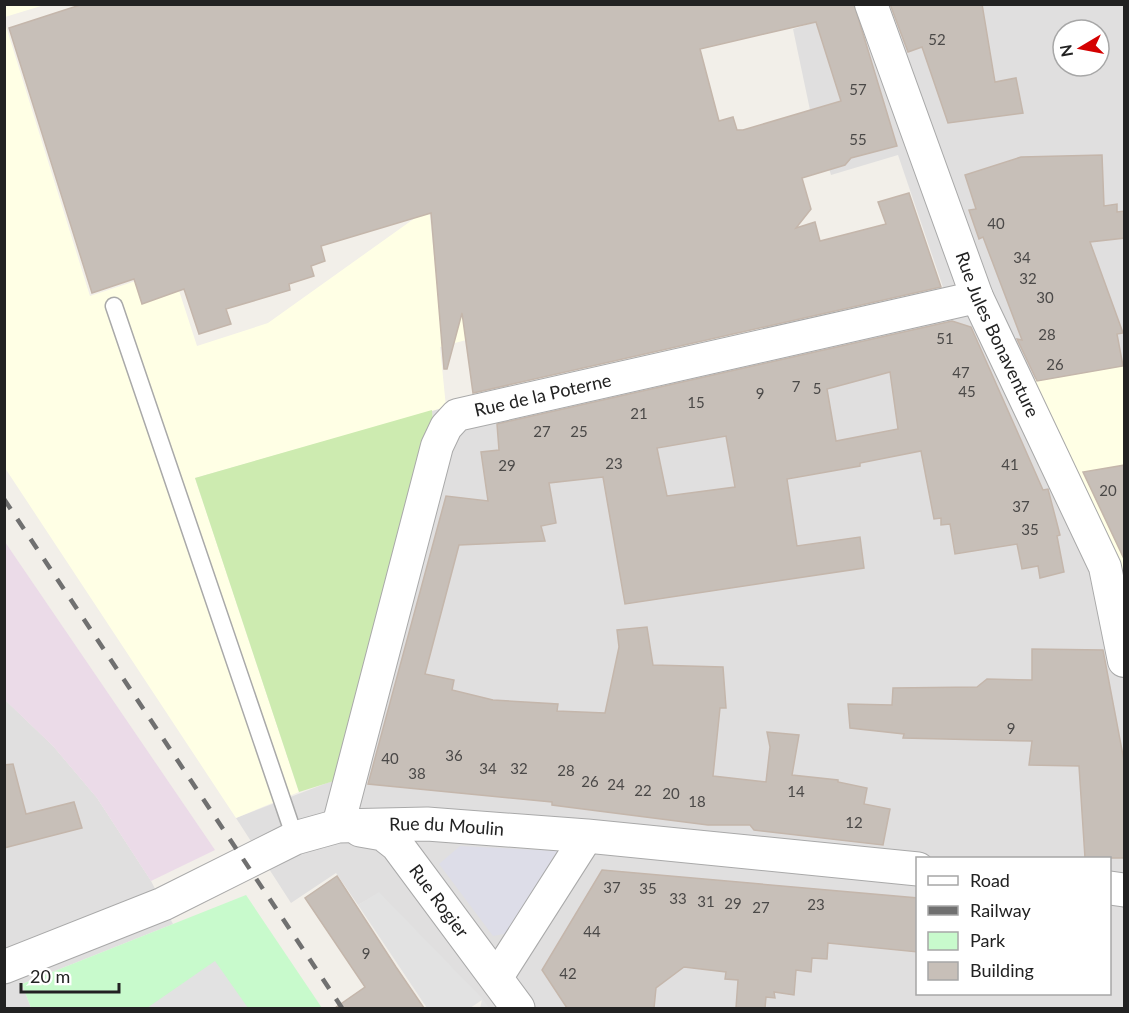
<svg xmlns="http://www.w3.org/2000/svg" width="1129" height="1013" viewBox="0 0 1129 1013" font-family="Lato,sans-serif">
	<rect width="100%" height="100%" fill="#f2efe9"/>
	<g fill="#e0dfdf" fill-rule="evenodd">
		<path d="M810 5H1124V364L1019 382 1124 661V1008H489L379 893 358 905 336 873 291 903 236 818 340 778 433 423 432 410 589 376 943 287 898 155 831 175 819 134 817 108 810 110 793 29 815 22ZM1063 30H1099V66H1063ZM918 858H1110V994H918Z"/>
		<polygon points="4,699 53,746 97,798 151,881 173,924 22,984 31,1008 5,1008"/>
	</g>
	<polygon fill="#ebdbe8" points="4,542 5,542 215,850 151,881 97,798 53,746 6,701"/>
	<g fill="#ffffe5">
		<polygon points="5,5 40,5 41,6 5,17"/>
		<polygon points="4,20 90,296 172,269 197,346 268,323 429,208 438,294 562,263 518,326 440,347 446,407 195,478 299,792 236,818 5,468"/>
		<polygon points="1124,364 1124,661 1018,382"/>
	</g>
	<polygon fill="#cdebb0" points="432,410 433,423 340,779 299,792 195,478"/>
	<polygon fill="#c8facc" points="246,895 322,1008 31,1008 22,984"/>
	<g fill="#e2e2e2">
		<polygon points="379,892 483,999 489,1008 480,1008 482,1000 470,1008 427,1008 358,905"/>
		<polygon points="215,961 248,1008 147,1008"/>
	</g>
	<polygon fill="#dddde8" points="460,846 558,851 561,859 509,933 493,936 439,864"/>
	<g fill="#c7bfb8" stroke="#c4b6ab" stroke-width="1.5" fill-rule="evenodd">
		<path d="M83 4H854L897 146 851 158 845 165 802 178 811 209 796 228 815 222 820 241 886 224 878 202 909 193 941 287 473 393 462 313 447 369H444L431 213 321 246 325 261 311 266 314 276 289 284 290 290 226 309 231 324 199 334 184 289 142 304 134 279 92 293 9 28ZM816 22 841 101 743 130H737L733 117 719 121 700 49Z"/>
		<polygon points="890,4 982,4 995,82 1016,78 1023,113 948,123 922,47 908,52"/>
		<polygon points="1102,155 1104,206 1117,204 1117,212 1125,211 1125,238 1090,242 1123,333 1117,334 1123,366 1037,381 1017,339 1022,340 983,237 979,239 969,210 976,209 965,175 1021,157"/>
		<path d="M952 321 971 327 1043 490 1048 489 1060 535 1057 536 1064 572 1040 578 1038 566 1022 569 1017 544 955 554 950 524 941 525V518L934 519 921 451 860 463V466L787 479 797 546 860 537 864 568 625 604 603 477 549 483 556 523 541 526 545 541 459 545 425 674 454 680 452 690 493 700 558 704 557 711 605 713 619 647 617 630 647 627 653 665 723 667 726 708H720L713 776 766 782 770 747 767 732 799 735 792 775 838 780V782L867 788 864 804 890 809 883 845 754 830 750 825H708L552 805V802L368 784 446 496 488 501 481 452 499 450 497 424ZM890 372 898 429 836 441 827 389ZM726 436 735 487 667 496 657 448Z"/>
		<polygon points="1125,465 1125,561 1083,472"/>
		<polygon points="1032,649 1103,650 1125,766 1125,858 1085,858 1079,766 1029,765 1032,741 903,738 904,734 850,728 848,704 892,705 893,688 977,687 987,679 1032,680"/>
		<polygon points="13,764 26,814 74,802 82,828 4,848 4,765"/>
		<polygon points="602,870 918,898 918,952 828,943 827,959 812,958 811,972 796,970 794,995 774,992 775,998 766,997 765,1008 736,1008 738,980 725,979 726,972 684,967 656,988 654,1008 567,1008 542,970"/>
		<polygon points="337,876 396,967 424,1008 335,1008 365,987 305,898"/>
	</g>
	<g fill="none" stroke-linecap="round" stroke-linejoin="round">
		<defs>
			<polyline id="service" points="114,306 295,838"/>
			<g id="minor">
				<path id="s1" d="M871 4 977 297 1105 567 1124 661"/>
				<path id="s2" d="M338 826 437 446 446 427 457 415 977 297"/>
				<polyline points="497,977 587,836"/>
			</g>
			<g id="tertiary">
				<path id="s3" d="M360 830 383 834 397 845 518 1008"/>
				<polyline points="1110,888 1124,890"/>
				<path id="s4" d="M4 967 163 904 295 838 338 826 427 824 587 836 918 869"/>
			</g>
		</defs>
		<use href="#service" stroke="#a9a9a9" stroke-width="19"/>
		<use href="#minor" stroke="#a9a9a9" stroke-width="34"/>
		<use href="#tertiary" stroke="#a9a9a9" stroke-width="35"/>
		<use href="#service" stroke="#fff" stroke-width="16"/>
		<use href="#minor" stroke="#fff" stroke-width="32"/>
		<use href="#tertiary" stroke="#fff" stroke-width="33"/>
		<polyline stroke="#707070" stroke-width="4.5" stroke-dasharray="12 12" stroke-linecap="butt" points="4,499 342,1008"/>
	</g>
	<g text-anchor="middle" stroke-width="4.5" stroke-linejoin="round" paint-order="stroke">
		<g font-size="15" fill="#4b4948">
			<text x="937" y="45">52</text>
			<text x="858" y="95">57</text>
			<text x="858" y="145">55</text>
			<text x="996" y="229">40</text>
			<text x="1022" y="263">34</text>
			<text x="1028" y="284">32</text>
			<text x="1045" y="303">30</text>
			<text x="1047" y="340">28</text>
			<text x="945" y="344">51</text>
			<text x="1055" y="370">26</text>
			<text x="961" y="378">47</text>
			<text x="796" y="392">7</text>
			<text x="817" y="394">5</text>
			<text x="967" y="397">45</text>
			<text x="760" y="399">9</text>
			<text x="696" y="408">15</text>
			<text x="639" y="419">21</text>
			<text x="542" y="437">27</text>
			<text x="579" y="437">25</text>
			<text x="614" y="469">23</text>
			<text x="1010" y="470">41</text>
			<text x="507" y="471">29</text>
			<text x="1108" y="496">20</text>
			<text x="1021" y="512">37</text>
			<text x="1030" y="535">35</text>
			<text x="1011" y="734">9</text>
			<text x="454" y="761">36</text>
			<text x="390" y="764">40</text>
			<text x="488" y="774">34</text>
			<text x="519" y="774">32</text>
			<text x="566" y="776">28</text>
			<text x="417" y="779">38</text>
			<text x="590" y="787">26</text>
			<text x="616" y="790">24</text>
			<text x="643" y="796">22</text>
			<text x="796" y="797">14</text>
			<text x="671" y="799">20</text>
			<text x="697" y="807">18</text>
			<text x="854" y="828">12</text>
			<text x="612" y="893">37</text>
			<text x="648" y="894">35</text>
			<text x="678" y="904">33</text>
			<text x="706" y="907">31</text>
			<text x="733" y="909">29</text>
			<text x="816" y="910">23</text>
			<text x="761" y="913">27</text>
			<text x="592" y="937">44</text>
			<text x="366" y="959">9</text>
			<text x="568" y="979">42</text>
		</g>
		<g font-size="18" fill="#222" stroke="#fff">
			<text dy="6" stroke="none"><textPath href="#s1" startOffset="354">Rue Jules Bonaventure</textPath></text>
			<text dy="6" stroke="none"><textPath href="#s2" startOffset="518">Rue de la Poterne</textPath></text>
			<text dy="6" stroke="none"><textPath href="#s4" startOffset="472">Rue du Moulin</textPath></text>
			<text dy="6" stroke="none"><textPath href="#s3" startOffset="111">Rue Rogier</textPath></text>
		</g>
	</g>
	<rect width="1129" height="1013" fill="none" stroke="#222222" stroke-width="12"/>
	<rect x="916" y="857" width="195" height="138" fill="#ffffff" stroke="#a7a7a7" stroke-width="1.5"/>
	<rect x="928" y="876" width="30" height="9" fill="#ffffff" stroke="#a7a7a7" stroke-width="1.5"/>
	<text x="970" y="887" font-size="18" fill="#222222">Road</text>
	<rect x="928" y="906" width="30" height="9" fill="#707070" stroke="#a7a7a7" stroke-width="1.5"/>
	<text x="970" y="917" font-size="18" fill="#222222">Railway</text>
	<rect x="928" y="932" width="30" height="18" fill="#c8facc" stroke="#a7a7a7" stroke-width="1.5"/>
	<text x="970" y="947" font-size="18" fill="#222222">Park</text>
	<rect x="928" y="962" width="30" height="18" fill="#c7bfb8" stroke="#a7a7a7" stroke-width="1.5"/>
	<text x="970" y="977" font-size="18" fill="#222222">Building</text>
	<g transform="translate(1081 48) rotate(260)"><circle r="28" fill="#ffffff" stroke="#a7a7a7" stroke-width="1.5"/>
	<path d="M0-4.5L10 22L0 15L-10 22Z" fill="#d40000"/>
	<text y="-9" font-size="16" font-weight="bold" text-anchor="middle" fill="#222222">N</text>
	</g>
	<path d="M21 983v9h98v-9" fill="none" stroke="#222222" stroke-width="3"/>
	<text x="30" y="983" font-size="18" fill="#222222" stroke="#ffffff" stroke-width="4.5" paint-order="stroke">20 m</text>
</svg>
